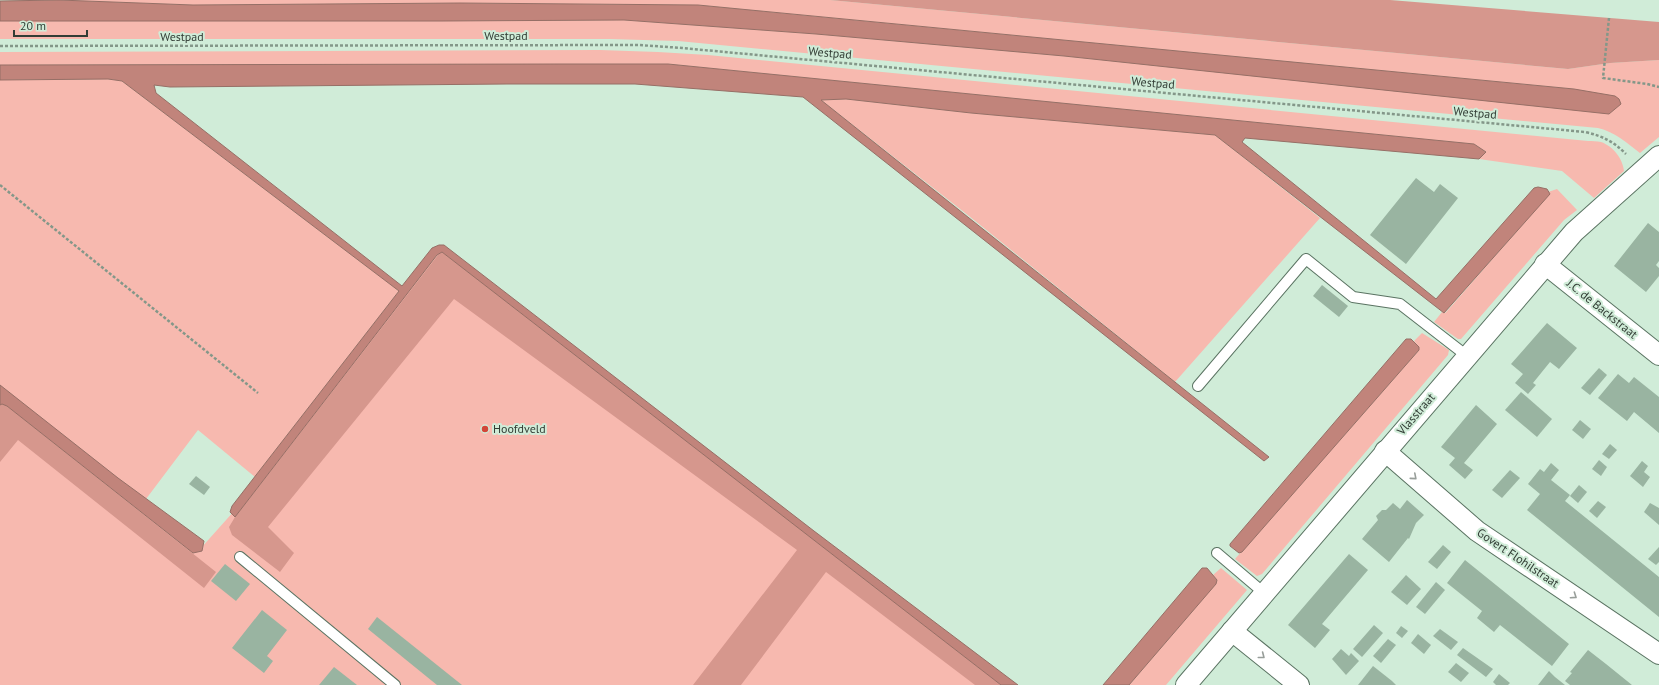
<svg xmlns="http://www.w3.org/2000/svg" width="1659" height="685" viewBox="0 0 1659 685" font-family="'PT Sans',sans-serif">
	<rect width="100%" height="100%" fill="#d0ecd8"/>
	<g fill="#f7b9af">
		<path d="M59 0H830L1568 69 1610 63 1659 60V137L1640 153C1627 143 1615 132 1598 128L678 41 609 39H0V21H443L624 20 816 34 1064 56 1351 86 1574 89 698 5 460 3 193 5Z"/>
		<path d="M600 50 658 52 708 55 1588 141C1592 141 1597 141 1601 142 1613 146 1623 159 1624 171L1594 198 1562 171 1479 159 1486 152 1474 144 668 64 0 65V52Z"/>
		<polygon points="108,79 122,81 399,291 255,477 198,430 143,503 201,548 235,510 442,249 1008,685 0,685 0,80"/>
		<polygon points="846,99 971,113 1215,135 1320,218 1175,382 969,216 821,100"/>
		<polygon points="1557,189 1577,210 1564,220 1461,339 1458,339 1434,322 1442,312 1445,313 1448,310 1549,194 1548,192"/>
		<polygon points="1422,333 1449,350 1448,355 1262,574 1257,576 1235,559 1419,350 1419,347 1414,341"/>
		<polygon points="1221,568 1247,590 1166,685 1129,685 1215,584 1217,580 1213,575"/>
	</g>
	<g fill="#d6978d">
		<polygon points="830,0 1390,0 1659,22 1659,60 1610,63 1568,69"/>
		<polygon points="442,252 1001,685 975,685 826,572 741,685 693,685 797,550 454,299 268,527 294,553 280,572 232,535 229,527 235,517 438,255"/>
		<polygon points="2,404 7,406 216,572 204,588 18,440 0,462 0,405"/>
	</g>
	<g fill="#c1847b" stroke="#966f66">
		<polygon points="59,0 193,5 460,3 698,5 1574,89 1615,96 1619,99 1621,104 1609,114 1064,56 816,34 624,20 443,21 0,21 0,1"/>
		<polygon points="562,64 668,64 1474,144 1486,152 1479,159 1245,138 1242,142 1436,299 1534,188 1538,187 1547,189 1550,194 1444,313 1215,135 971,113 846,99 821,100 1269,457 1264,461 803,97 635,84 507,84 170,87 154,85 156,93 402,286 432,248 439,245 444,245 814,531 1018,685 1001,685 442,252 437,255 235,517 230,512 232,506 399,291 122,81 108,79 0,80 0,65"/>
		<polygon points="1406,339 1411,339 1419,347 1419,350 1242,552 1239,553 1230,546 1230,544"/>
		<polygon points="0,385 118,478 204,541 202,551 193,553 7,406 2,404 0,405"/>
		<polygon points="1202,568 1207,568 1217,580 1216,584 1129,685 1103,685"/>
	</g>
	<g fill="#99b4a1">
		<polygon points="1416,178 1434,192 1440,184 1458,198 1406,264 1370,235"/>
		<polygon points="1648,223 1659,232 1659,261 1656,265 1659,268 1659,276 1646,292 1614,266"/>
		<polygon points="1322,285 1348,306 1339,317 1313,296"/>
		<polygon points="1547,323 1577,348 1559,369 1550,362 1533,383 1536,385 1528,394 1515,383 1523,374 1511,364"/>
		<polygon points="1599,368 1607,375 1590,395 1581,388"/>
		<polygon points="1618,374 1629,383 1634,377 1659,397 1659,433 1634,412 1627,421 1598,398"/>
		<polygon points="1521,392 1552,419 1537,437 1505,410"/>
		<polygon points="1476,405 1497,424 1464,463 1473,470 1465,479 1449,465 1455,458 1441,447"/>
		<polygon points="1580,420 1591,429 1583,439 1572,430"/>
		<polygon points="1610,444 1617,450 1609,459 1602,454"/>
		<polygon points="1599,460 1607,467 1601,476 1592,469"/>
		<polygon points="1642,461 1648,466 1644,472 1650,477 1643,487 1630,476"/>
		<polygon points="1551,463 1559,470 1551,480 1570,495 1565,501 1659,577 1659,617 1527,510 1540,494 1528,484 1540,469 1544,472"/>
		<polygon points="1510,470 1520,478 1502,498 1492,490"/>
		<polygon points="196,476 210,487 204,495 189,484"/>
		<polygon points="1579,485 1587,492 1578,503 1570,496"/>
		<polygon points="1407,500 1424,515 1416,523 1409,539 1408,538 1389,562 1362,539 1378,520 1376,516 1382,510 1386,510 1393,503 1400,509"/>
		<polygon points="1598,501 1606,507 1597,518 1589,511"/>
		<polygon points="1650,503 1659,508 1659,525 1644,512"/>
		<polygon points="1443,545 1451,552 1437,569 1428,562"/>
		<polygon points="1659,547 1659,562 1656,565 1648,559"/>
		<polygon points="1349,554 1368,570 1322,624 1330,630 1315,648 1288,625"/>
		<polygon points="1465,560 1569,644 1552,666 1500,625 1494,632 1477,618 1482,611 1447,583"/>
		<polygon points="225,564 250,584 236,601 211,581"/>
		<polygon points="1406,575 1421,589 1407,605 1391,592"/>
		<polygon points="1436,582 1445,590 1425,614 1416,607"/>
		<polygon points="262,610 287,630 267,656 273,661 264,673 232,648"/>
		<polygon points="377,617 462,685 437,685 368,629"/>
		<polygon points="1374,625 1383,633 1362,657 1353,649"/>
		<polygon points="1401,626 1408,631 1402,638 1396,633"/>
		<polygon points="1440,629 1458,642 1451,650 1433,636"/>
		<polygon points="1418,634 1431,645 1424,654 1411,643"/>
		<polygon points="1388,639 1396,645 1381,663 1373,656"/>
		<polygon points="1463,648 1493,669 1486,677 1457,655"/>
		<polygon points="1341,649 1349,656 1351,653 1359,661 1346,675 1332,659"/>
		<polygon points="1588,650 1606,664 1632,685 1570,685 1565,681 1572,673 1570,672"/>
		<polygon points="1456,663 1469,673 1461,682 1448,672"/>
		<polygon points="1373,666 1392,681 1396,685 1358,685"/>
		<polygon points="334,667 357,685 319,685"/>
		<polygon points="1549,671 1555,677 1565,685 1538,685"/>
		<polygon points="1499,674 1510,683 1508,685 1496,685 1493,682"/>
	</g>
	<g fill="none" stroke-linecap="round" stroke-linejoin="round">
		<defs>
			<g id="lane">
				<polyline points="1198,386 1306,259 1353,297 1400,304 1467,356"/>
				<polyline points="1217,553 1264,593"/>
				<polyline points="240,557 395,685"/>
			</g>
			<g id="street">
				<polyline points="1545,264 1659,355"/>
				<polyline points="1385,451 1477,531 1659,654"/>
				<polyline points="1232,631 1299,685"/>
				<polyline points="1186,685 1574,232 1659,156"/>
			</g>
		</defs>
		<use href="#lane" stroke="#5a7362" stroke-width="12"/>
		<use href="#street" stroke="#5a7362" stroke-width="22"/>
		<g stroke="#849789" stroke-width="2.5" stroke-dasharray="3 2" stroke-linecap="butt">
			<polyline points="1609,18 1603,78 1647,84 1659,87"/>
			<path d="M0 46 639 45 682 48 1585 132C1603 136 1614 142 1626 154"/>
			<polyline points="0,185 258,393"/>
		</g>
		<use href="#lane" stroke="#fff" stroke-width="10"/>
		<use href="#street" stroke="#fff" stroke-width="20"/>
	</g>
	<defs><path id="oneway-chevron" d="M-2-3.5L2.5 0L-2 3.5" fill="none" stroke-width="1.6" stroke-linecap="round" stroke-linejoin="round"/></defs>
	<g stroke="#989e9a">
		<use href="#oneway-chevron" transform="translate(1414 477) rotate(41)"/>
		<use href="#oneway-chevron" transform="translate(1574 596) rotate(34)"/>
		<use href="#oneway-chevron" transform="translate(1262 656) rotate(38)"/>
	</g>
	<circle fill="#d24538" stroke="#d0ecd8" stroke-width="1.5" cx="485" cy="429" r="4"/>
	<g text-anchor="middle" stroke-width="4" stroke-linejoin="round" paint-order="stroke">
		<g font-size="12" fill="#323d35" stroke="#d0ecd8">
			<text x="506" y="40">Westpad</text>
			<text x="182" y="41">Westpad</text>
			<text transform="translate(830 53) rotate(5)" y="4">Westpad</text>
			<text transform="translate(1153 83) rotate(5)" y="4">Westpad</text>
			<text transform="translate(1475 113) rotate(5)" y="4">Westpad</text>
			<text transform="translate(1602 309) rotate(39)" y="4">J.C. de Backstraat</text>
			<text transform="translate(1416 414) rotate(-49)" y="4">Vlasstraat</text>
			<text transform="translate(1518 558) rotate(34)" y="4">Govert Flohilstraat</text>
		</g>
		<g font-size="12" fill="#323d35" stroke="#d0ecd8" text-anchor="start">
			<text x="493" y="433">Hoofdveld</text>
		</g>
	</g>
	<path d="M14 30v6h73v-6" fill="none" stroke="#323d35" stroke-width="2"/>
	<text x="20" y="30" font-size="12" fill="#323d35" stroke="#d0ecd8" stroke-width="3" paint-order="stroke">20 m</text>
</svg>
